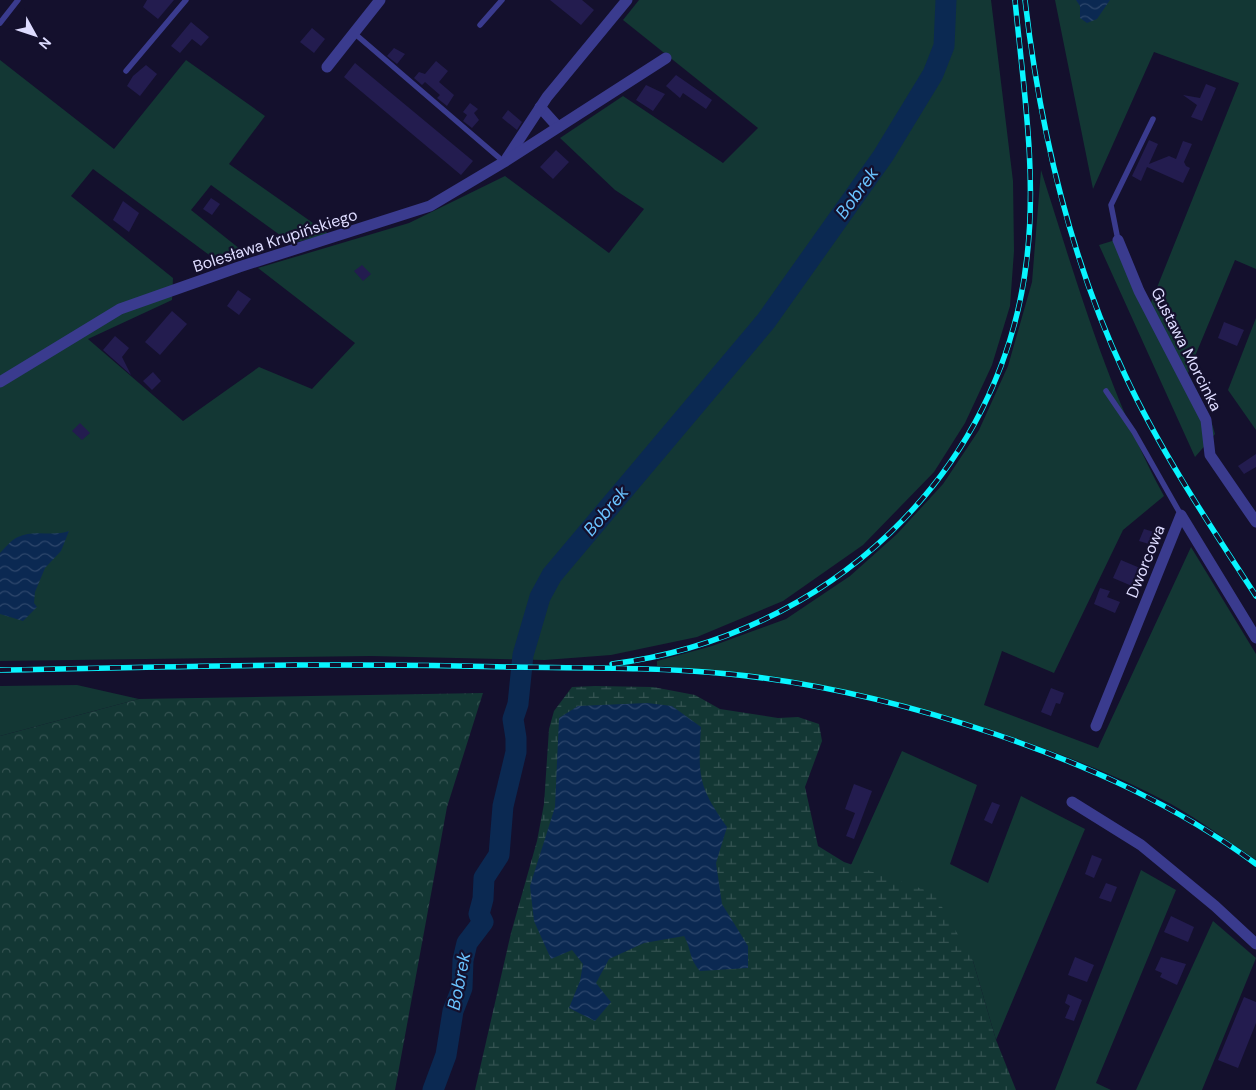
<svg xmlns="http://www.w3.org/2000/svg" width="1256" height="1090" viewBox="0 0 1256 1090" font-family="'DM Sans',sans-serif">
	<defs>
		<pattern id="forest-crowns" width="20" height="18" patternUnits="userSpaceOnUse" patternTransform="scale(1.25)"><rect width="20" height="18" fill="#133734"/><path d="M2 6a3 3 0 1 1 6 0M12 15a3 3 0 1 1 6 0" fill="none" stroke="#355352"/></pattern>
		<pattern id="wetland-marsh" width="20" height="14" patternUnits="userSpaceOnUse" patternTransform="scale(1.25)"><rect width="20" height="14" fill="#133734"/><path d="M1 5h8M5 5V1M11 12h8M15 12V8" fill="none" stroke="#355352"/></pattern>
		<pattern id="water-waves" width="16" height="10" patternUnits="userSpaceOnUse" patternTransform="scale(1.25)"><rect width="16" height="10" fill="#0b2952"/><path d="M0 5q4-4 8 0t8 0" fill="none" stroke="#2e476c"/></pattern>
	</defs>
	<rect width="100%" height="100%" fill="#14102d"/>
	<g fill="#133734">
		<polygon points="639,0 991,0 1013,181 1014,251 1010,306 992,365 965,423 934,472 863,545 783,601 697,637 611,655 545,660 371,656 0,661 0,60 114,149 186,60 265,116 229,164 330,235 291,243 211,185 191,210 250,257 216,260 93,169 71,196 173,278 172,300 88,339 183,421 259,367 312,389 355,343 258,268 409,223 505,176 609,253 644,209 615,190 560,138 623,96 723,163 758,128 623,20"/>
		<polygon points="1055,0 1256,0 1256,269 1235,260 1188,373 1210,417 1215,434 1195,457 1099,245 1122,238 1150,305 1239,83 1154,52 1093,189"/>
		<path d="M1041 170C1076 280 1109 394 1164 496L1123 530 1054 673 1002 651 984 705 1098 748 1191 547 1256 654V860C1228 841 1201 821 1171 804 1117 775 1061 754 1004 734 889 695 778 673 657 666V661L712 646 786 619 850 576 897 534 943 484 979 430 1008 366 1032 282Z"/>
		<polygon points="1256,318 1256,430 1228,390"/>
		<polygon points="77,685 139,699 0,736 0,686"/>
		<polygon points="902,751 977,785 950,864 988,883 1021,796 1085,829 996,1040 973,961 851,865"/>
		<polygon points="1141,870 1176,890 1096,1083 1111,1090 1055,1090"/>
		<polygon points="1213,921 1256,958 1202,1090 1136,1090"/>
	</g>
	<polygon fill="url(#forest-crowns)" points="483,693 447,807 395,1090 0,1090 0,736 139,699"/>
	<polygon fill="url(#wetland-marsh)" points="595,686 653,687 695,695 720,709 778,718 798,717 819,724 822,741 805,787 818,846 844,862 934,893 973,961 996,1040 1016,1090 475,1090 511,933 537,841 544,804 549,729 554,711 572,687"/>
	<g fill="url(#water-waves)">
		<polygon points="1076,0 1110,0 1097,19 1087,23 1080,18 1080,6"/>
		<path d="M69 531 61 551 45 568 35 592 34 603 37 607 23 621 0 614V553C5 548 11 540 18 537 33 529 53 537 69 531Z"/>
		<path d="M647 703 672 706 701 727C698 776 698 786 727 827L716 863 722 904 748 946V968L700 971C688 957 692 950 684 936L644 943 609 959 596 983 611 1002 595 1021 569 1008 580 981 583 964 572 950 551 959 534 921 530 886 555 807 559 718 578 706Z"/>
	</g>
	<g fill="none" stroke-linecap="round" stroke-linejoin="round">
		<polyline stroke="#0b2952" stroke-width="21" points="433,1090 446,1055 453,1011 462,988 463,960 467,943 483,922 479,914 483,899 484,878 499,855 503,806 516,752 516,738 513,719 518,704 523,655 540,597 552,575 766,321 883,156 933,74 944,46 946,0"/>
	</g>
	<g fill="#231c4f">
		<polygon points="147,0 174,0 158,19 143,7"/>
		<polygon points="550,0 582,0 594,10 581,25"/>
		<polygon points="191,22 209,37 201,46 192,39 180,53 171,46"/>
		<polygon points="312,28 325,39 314,53 300,42"/>
		<polygon points="394,48 405,54 397,64 387,56"/>
		<polygon points="436,61 448,71 439,82 454,95 447,106 437,98 440,95 425,82 422,85 414,78 419,72 425,74"/>
		<polygon points="355,63 473,161 461,175 344,77"/>
		<polygon points="146,65 157,74 140,96 127,86 133,76"/>
		<polygon points="676,75 712,100 706,109 683,93 680,98 666,86"/>
		<polygon points="1206,84 1216,88 1202,121 1191,117 1197,105 1183,95 1200,98"/>
		<polygon points="646,85 665,94 653,111 636,100"/>
		<polygon points="470,103 478,109 474,113 479,120 472,128 463,121 467,115 463,112"/>
		<polygon points="508,110 522,122 517,130 502,118"/>
		<polygon points="1149,140 1158,144 1149,164 1169,156 1176,159 1183,141 1192,144 1184,162 1186,166 1190,168 1183,183 1147,167 1141,181 1132,176"/>
		<polygon points="556,150 569,162 553,179 540,167"/>
		<polygon points="211,198 220,204 212,215 203,209"/>
		<polygon points="123,201 139,213 129,232 113,220"/>
		<polygon points="362,265 371,274 363,281 354,271"/>
		<polygon points="238,290 251,299 239,315 227,306"/>
		<polygon points="172,311 187,324 160,355 145,342"/>
		<polygon points="1224,322 1244,330 1237,346 1218,338"/>
		<polygon points="115,336 129,348 122,357 131,375 103,350"/>
		<polygon points="153,372 161,381 152,390 143,381"/>
		<polygon points="80,423 90,433 82,440 72,431"/>
		<polygon points="1256,454 1256,467 1244,474 1238,466"/>
		<polygon points="1144,529 1154,532 1149,544 1139,541"/>
		<polygon points="1121,560 1147,571 1141,586 1134,583 1132,586 1113,578"/>
		<polygon points="1100,588 1110,591 1107,597 1120,602 1115,613 1094,604"/>
		<polygon points="1051,688 1064,693 1060,704 1056,703 1051,716 1041,712"/>
		<polygon points="854,784 872,791 854,839 846,836 855,813 845,809"/>
		<polygon points="992,802 1000,805 992,824 984,820"/>
		<polygon points="1092,855 1102,859 1094,878 1085,874"/>
		<polygon points="1106,883 1117,887 1111,902 1099,898"/>
		<polygon points="1171,916 1194,927 1188,942 1164,932"/>
		<polygon points="1075,957 1094,965 1087,982 1068,975"/>
		<polygon points="1161,957 1186,964 1177,985 1160,977 1162,973 1155,970"/>
		<polygon points="1068,994 1082,1000 1074,1021 1065,1018 1070,1006 1065,1003"/>
		<polygon points="1244,997 1256,1002 1256,1023 1238,1068 1218,1060"/>
	</g>
	<g fill="none" stroke-linecap="round" stroke-linejoin="round">
		<g stroke="#3a3b8e" stroke-width="5.5">
			<polyline points="0,23 18,0"/>
			<polyline points="480,25 502,0"/>
			<polyline points="354,33 504,162"/>
			<polyline points="126,71 186,0"/>
			<polyline points="1118,240 1111,205 1153,119"/>
			<polyline points="1106,391 1134,432 1181,515"/>
		</g>
		<g stroke="#3a3b8e" stroke-width="11">
			<polyline points="327,67 380,0"/>
			<polyline points="540,107 558,127"/>
			<polyline points="507,158 547,97 627,0"/>
			<polyline points="1118,240 1139,291 1206,420 1210,455 1256,522"/>
			<polyline points="0,382 120,309 239,267 430,206 504,162 666,58"/>
			<polyline points="1096,726 1181,515 1256,638"/>
			<polyline points="1072,802 1141,845 1215,906 1256,944"/>
		</g>
		<defs>
			<g id="rail">
				<path d="M1025 0C1040 130 1069 256 1125 375 1161 452 1209 524 1256 596"/>
				<path d="M612 664C825 637 1003 476 1027 257 1037 172 1023 85 1015 0"/>
				<path d="M0 670C169 667 338 662 508 667 581 668 656 667 729 674 820 683 909 705 995 734 1089 766 1176 805 1256 864"/>
			</g>
		</defs>
		<use href="#rail" stroke="#08f5ff" stroke-width="5.5"/>
		<use href="#rail" stroke="#14102d" stroke-width="4" stroke-dasharray="11" stroke-linecap="butt"/>
	</g>
	<g text-anchor="middle" stroke-width="4.5" stroke-linejoin="round" paint-order="stroke">
		<g font-size="16" fill="#dedcff" stroke="#14102d">
			<text transform="translate(275 240) rotate(-18)" y="6">Bolesława Krupińskiego</text>
			<text transform="translate(1187 349) rotate(63)" y="6">Gustawa Morcinka</text>
			<text transform="translate(1145 561) rotate(-68)" y="6">Dworcowa</text>
		</g>
		<g font-size="18" font-style="italic" fill="#6ac3ff" stroke="#14102d">
			<text transform="translate(857 193) rotate(-54)" y="6">Bobrek</text>
			<text transform="translate(606 511) rotate(-50)" y="6">Bobrek</text>
			<text transform="translate(459 981) rotate(-79)" y="6">Bobrek</text>
		</g>
	</g>
	<g transform="translate(35 35) rotate(130)" stroke="#14102d" stroke-width="4" paint-order="stroke">
	<path d="M0-4L9 19L0 12L-9 19Z" fill="#dedcff"/>
	<text y="-8" font-size="14" font-weight="bold" text-anchor="middle" fill="#dedcff">N</text>
	</g>
</svg>
